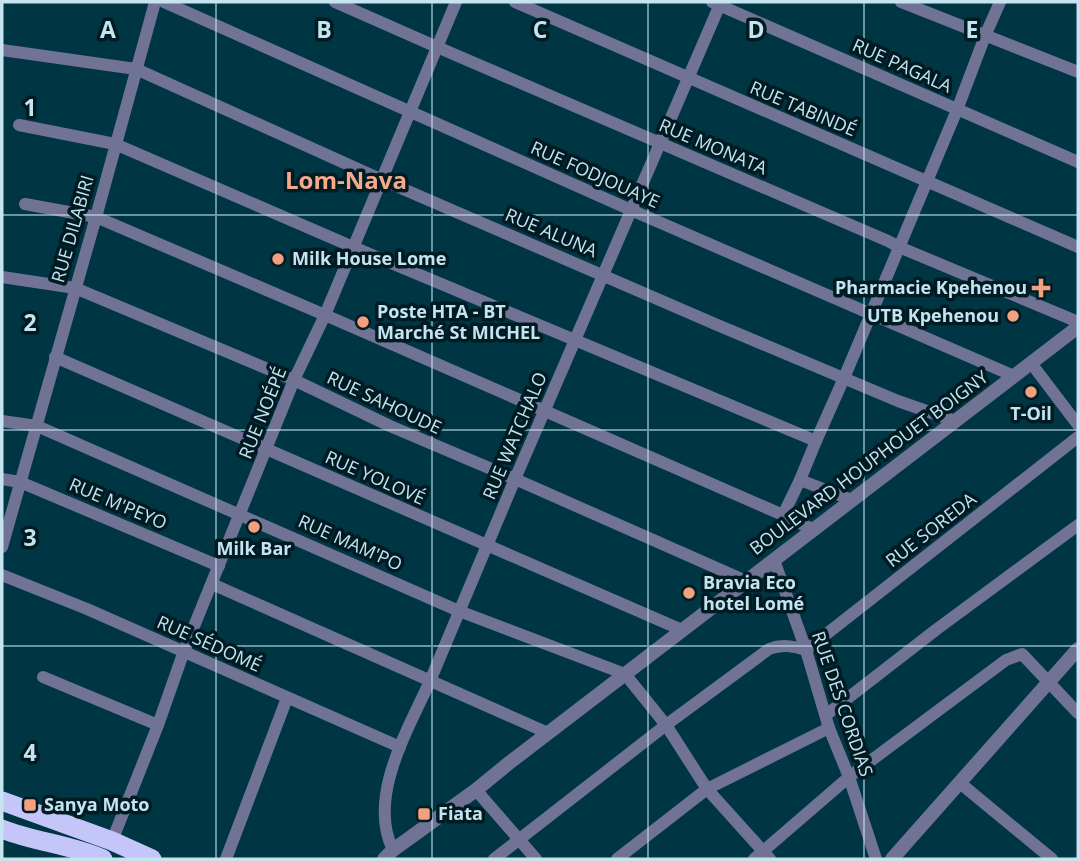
<svg xmlns="http://www.w3.org/2000/svg" width="1080" height="861" viewBox="0 0 1080 861" font-family="'Open Sans',sans-serif">
	<rect width="100%" height="100%" fill="#003544"/>
	<g fill="none" stroke-linecap="round" stroke-linejoin="round">
		<g stroke="#717395" stroke-width="12">
			<polyline points="164,2 631,210 1014,376"/>
			<polyline points="335,2 437,47 888,241 899,247 1078,322"/>
			<polyline points="515,2 1078,247"/>
			<polyline points="712,2 1078,162"/>
			<polyline points="901,2 1078,72"/>
			<polyline points="2,50 136,69 380,179 715,324 898,401 955,421"/>
			<polyline points="19,125 115,144 353,247 816,441"/>
			<polyline points="25,204 96,217 325,315 783,515 812,529"/>
			<polyline points="2,277 75,288 294,380 390,426 515,479 746,581"/>
			<polyline points="55,357 682,630"/>
			<polyline points="1031,363 1078,425"/>
			<polyline points="2,421 37,426 459,611 625,674 666,725 707,789 770,859"/>
			<polyline points="2,479 20,482 219,566"/>
			<polyline points="800,480 852,500"/>
			<polyline points="783,515 800,480 816,441 844,378 957,110 985,36 1000,2"/>
			<polyline points="2,547 96,217 155,2"/>
			<polyline points="774,560 806,650 829,728 849,777 876,859"/>
			<polyline points="2,575 87,609 400,747"/>
			<polyline points="212,584 548,733"/>
			<polyline points="43,677 158,725"/>
			<polyline points="826,715 937,629 1078,525"/>
			<polyline points="960,783 1052,859"/>
			<polyline points="476,790 536,859"/>
			<polyline points="112,841 158,725 184,651 294,380 325,315 456,2"/>
			<path d="M393 850C367 797 408 730 430 681L515 479 721 2"/>
			<polyline points="226,859 287,698"/>
			<path d="M494 859 666 725 769 649C782 644 793 646 806 650L1078 437"/>
			<polyline points="617,859 707,789 829,728"/>
			<polyline points="754,859 849,777 1006,660 1022,654 1078,713"/>
		</g>
		<g stroke="#717395" stroke-width="14">
			<polyline points="384,859 393,850 476,790 509,763 1078,327"/>
			<polyline points="892,859 1078,649"/>
		</g>
		<g stroke="#c4c6fa" stroke-width="19">
			<polyline points="2,801 112,841 152,859"/>
			<path d="M2 829C35 842 72 845 103 859"/>
		</g>
	</g>
	<path fill="none" stroke="#c5e4f0" stroke-width="2" stroke-opacity="0.55" d="M216 2V859M432 2V859M648 2V859M864 2V859M2 215H1078M2 430H1078M2 646H1078"/>
	<g fill="#f2a080" stroke="#011b23" stroke-width="2.5">
		<circle cx="278" cy="259" r="7"/>
		<path d="M1037.5 277.5h7v7h7v7h-7v7h-7v-7h-7v-7h7z"/>
		<circle cx="1013" cy="316" r="7"/>
		<circle cx="363" cy="322" r="7"/>
		<circle cx="1031" cy="392" r="7"/>
		<circle cx="254" cy="527" r="7"/>
		<circle cx="689" cy="593" r="7"/>
		<rect x="23" y="798" width="14" height="14" rx="3.5"/>
		<rect x="417" y="807" width="14" height="14" rx="3.5"/>
	</g>
	<g text-anchor="middle" stroke-width="7" stroke-linejoin="round" paint-order="stroke">
		<g font-size="18" fill="#c5e4f0" stroke="#011b23">
			<text transform="translate(902 66) rotate(24)" y="6">RUE PAGALA</text>
			<text transform="translate(803 109) rotate(23)" y="6">RUE TABINDÉ</text>
			<text transform="translate(713 147) rotate(23)" y="6">RUE MONATA</text>
			<text transform="translate(595 175) rotate(24)" y="6">RUE FODJOUAYE</text>
			<text transform="translate(73 229) rotate(-74)" y="6">RUE DILABIRI</text>
			<text transform="translate(551 233) rotate(23)" y="6">RUE ALUNA</text>
			<text transform="translate(384 403) rotate(25)" y="6">RUE SAHOUDE</text>
			<text transform="translate(263 413) rotate(-68)" y="6">RUE NOÉPÉ</text>
			<text transform="translate(515 436) rotate(-67)" y="6">RUE WATCHALO</text>
			<text transform="translate(869 463) rotate(-37)" y="6">BOULEVARD HOUPHOUET BOIGNY</text>
			<text transform="translate(375 478) rotate(24)" y="6">RUE YOLOVÉ</text>
			<text transform="translate(118 504) rotate(23)" y="6">RUE M'PEYO</text>
			<text transform="translate(931 530) rotate(-38)" y="6">RUE SOREDA</text>
			<text transform="translate(350 543) rotate(24)" y="6">RUE MAM'PO</text>
			<text transform="translate(209 644) rotate(24)" y="6">RUE SÉDOMÉ</text>
			<text transform="translate(842 704) rotate(71)" y="6">RUE DES CORDIAS</text>
		</g>
		<g font-size="18" font-weight="bold" fill="#c5e4f0" stroke="#011b23" text-anchor="start">
			<text x="292" y="265">Milk House Lome</text>
			<text x="1027" y="294" text-anchor="end">Pharmacie Kpehenou</text>
			<text x="377" y="318">Poste HTA - BT<tspan x="377" dy="21">Marché St MICHEL</tspan></text>
			<text x="999" y="322" text-anchor="end">UTB Kpehenou</text>
			<text x="1031" y="420" text-anchor="middle">T-Oil</text>
			<text x="254" y="555" text-anchor="middle">Milk Bar</text>
			<text x="703" y="589">Bravia Eco<tspan x="703" dy="21">hotel Lomé</tspan></text>
			<text x="44" y="811">Sanya Moto</text>
			<text x="438" y="820">Fiata</text>
		</g>
		<g font-size="24" font-weight="bold" fill="#f6aa8c" stroke="#011b23">
			<text x="346" y="189">Lom-Nava</text>
		</g>
	</g>
	<g font-size="23" text-anchor="middle" font-weight="bold" fill="#c5e4f0" stroke="#011b23" stroke-width="7" stroke-linejoin="round" paint-order="stroke">
		<text x="108" y="38">A</text>
		<text x="324" y="38">B</text>
		<text x="540" y="38">C</text>
		<text x="756" y="38">D</text>
		<text x="972" y="38">E</text>
		<text x="30" y="116">1</text>
		<text x="30" y="331">2</text>
		<text x="30" y="546">3</text>
		<text x="30" y="761">4</text>
	</g>
	<rect width="1080" height="861" fill="none" stroke="#c5e4f0" stroke-width="7"/>
</svg>
